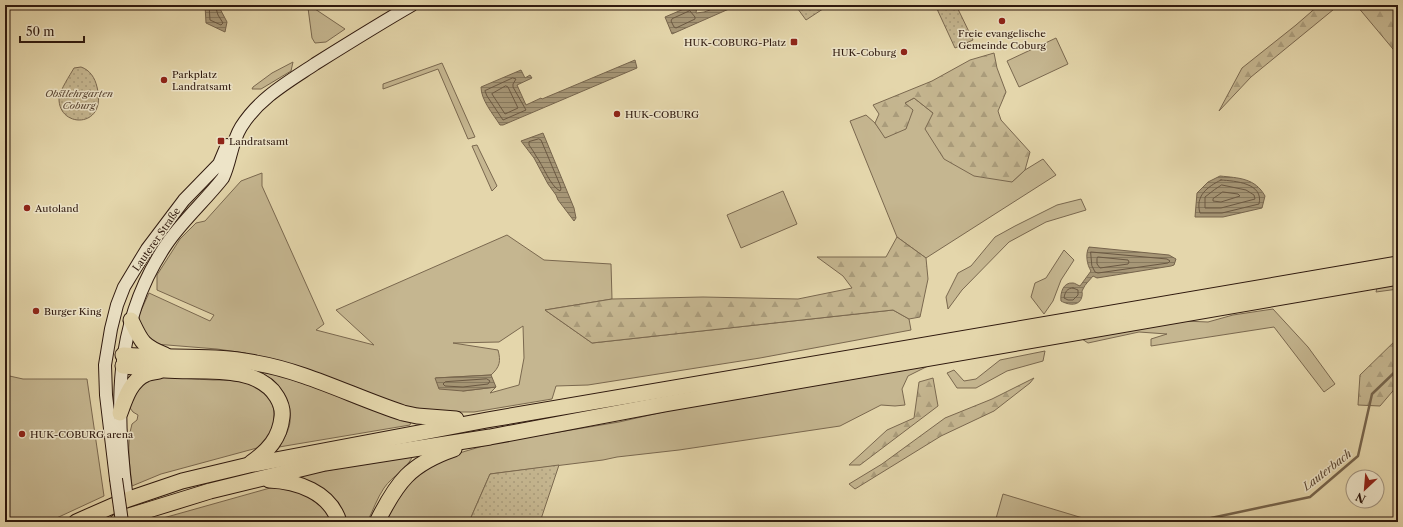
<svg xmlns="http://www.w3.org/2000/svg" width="1403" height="527" viewBox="0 0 1403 527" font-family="'Libre Caslon Text',serif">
	<defs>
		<pattern id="forest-firs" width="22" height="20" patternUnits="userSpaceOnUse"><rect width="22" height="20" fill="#c5b690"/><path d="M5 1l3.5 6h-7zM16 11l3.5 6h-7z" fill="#aa9c7b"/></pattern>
		<pattern id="park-dots" width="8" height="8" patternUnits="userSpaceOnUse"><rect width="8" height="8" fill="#c5b690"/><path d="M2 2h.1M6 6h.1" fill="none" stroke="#aa9c7b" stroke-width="1.8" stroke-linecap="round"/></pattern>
		<pattern id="water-rules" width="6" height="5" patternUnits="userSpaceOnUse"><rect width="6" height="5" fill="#a69676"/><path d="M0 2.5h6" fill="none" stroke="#887a5f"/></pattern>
	</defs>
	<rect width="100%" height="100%" fill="#e4d6ab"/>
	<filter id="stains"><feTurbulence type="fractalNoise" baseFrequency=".005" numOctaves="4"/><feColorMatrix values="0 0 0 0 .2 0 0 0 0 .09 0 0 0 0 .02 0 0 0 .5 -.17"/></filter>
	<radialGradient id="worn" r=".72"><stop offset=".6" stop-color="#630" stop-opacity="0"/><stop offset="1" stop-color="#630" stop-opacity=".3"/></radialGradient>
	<g fill="#c5b690" stroke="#7a684f" fill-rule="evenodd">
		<polygon points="312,7 345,29 326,42 315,43 312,38 308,8"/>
		<polygon points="1056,38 1068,64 1019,87 1007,61"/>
		<polygon points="293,62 291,71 261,89 252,89 253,87 272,73"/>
		<polygon points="442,63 475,137 468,139 438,69 383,89 383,84"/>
		<polygon points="914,98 933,113 1012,182 1025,170 1043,159 1056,175 926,258 897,237 850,121 866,115 875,123 886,138 905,103"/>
		<polygon points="477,145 497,186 492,191 472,146"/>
		<path d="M262 173V186L324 324 316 330 374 345 336 310 507 235 544 260 611 264 612 299 545 310 592 343 893 310 909 319 911 330 760 358 588 385 556 386 552 399 474 412H438L407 407 245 353 217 349 155 344 138 327 139 315 149 293 210 321 214 315 157 290V275L180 239 196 223 205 221 241 181ZM523 326 524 358 519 385 490 393 496 387 463 391 436 378 491 375C500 367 501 361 498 350L453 343 499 342Z"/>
		<polygon points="783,191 797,224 741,248 727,215"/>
		<polygon points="1081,199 1086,210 1046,222 1009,242 962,290 948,309 946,297 958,273 971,266 995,237 1015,226 1057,205"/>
		<polygon points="1064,250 1074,260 1061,280 1053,301 1044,314 1031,297 1035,283 1046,278"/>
		<polygon points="1398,284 1398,289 1376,292 1377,288"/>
		<polygon points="1273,309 1308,347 1335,384 1324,392 1274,327 1151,346 1151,339 1167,334 1139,332 1088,343 1082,339 1183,321 1208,322 1233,315"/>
		<polygon points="1045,351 1043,361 1007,371 976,388 957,388 947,373 954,370 964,381 976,379 1000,360"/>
		<polygon points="930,365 908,376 902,389 905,405 895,406 881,405 840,426 679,450 617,457 603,460 490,474 469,522 383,522 411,476 446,457 493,443 619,422 672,410"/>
		<path d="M259 372 279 375 411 421 410 425 279 447C283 440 289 431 290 422 292 407 284 389 273 380 268 377 264 374 259 372Z"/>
		<polygon points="5,375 23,379 87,379 104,496 48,522 5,522"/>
		<path d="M161 377C178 378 195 379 213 380 226 380 242 380 255 386 267 391 274 402 274 414 274 430 269 439 257 448L161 474 132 486C130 466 126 444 132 424L137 420 138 415 133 412 130 408 132 395 147 380Z"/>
		<path d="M413 455C408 469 392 476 384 488 377 498 373 511 367 522H344L309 482 297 476Z"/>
		<path d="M288 486C306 496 325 501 331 522H149L270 488Z"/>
		<polygon points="1003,494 1096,522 995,522"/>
	</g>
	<g fill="url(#forest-firs)" stroke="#7a684f">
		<polygon points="1319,5 1339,5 1251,77 1219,111 1242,68 1296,25"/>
		<polygon points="1358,5 1398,5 1398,55 1357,6"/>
		<polygon points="994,53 997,68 1006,92 998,111 1001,120 1030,152 1025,170 1012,182 974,176 944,159 925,129 933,113 914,98 905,103 913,110 906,129 885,138 875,123 879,114 873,105 932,81 970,60"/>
		<polygon points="897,237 926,258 928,279 920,317 909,319 893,310 592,343 545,310 612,299 703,297 798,299 852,288 843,276 817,257 886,257"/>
		<polygon points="1398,338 1398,385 1380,406 1358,405 1360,375"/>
		<polygon points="933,378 938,406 860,465 849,465 887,430 914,418 919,382"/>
		<polygon points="1034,378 1030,383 994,411 941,436 855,489 849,484 882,464 945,418 992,399"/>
	</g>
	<g fill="url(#park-dots)" stroke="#7a684f">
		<polygon points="795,5 829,5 806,20"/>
		<polygon points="875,5 956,5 973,40 955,48 937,9 920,6 898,8"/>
		<path d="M81 67C90 70 95 78 97 87 108 129 58 129 59 98 60 90 70 75 74 68Z"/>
		<polygon points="559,465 540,522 469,522 490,474"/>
	</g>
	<g fill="url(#water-rules)" stroke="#76644c">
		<polygon points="205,5 218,5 227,22 225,32 206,23"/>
		<polygon points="693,5 697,5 696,13 704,12 710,10 716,5 738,5 672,34 665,17"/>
		<path d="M635 60 637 68 503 125H500C493 114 481 100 481 87L521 70 525 78 530 75 532 78 517 85 526 105 541 98 542 99Z"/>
		<polygon points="543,133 574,208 576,218 574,221 558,200 556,195 548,184 534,158 521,141"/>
		<path d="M1220 176C1239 178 1255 178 1265 196L1262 208 1223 217H1195L1197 193 1208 182Z"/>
		<path d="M1089 247 1169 255 1176 259 1174 265 1171 266 1097 278 1093 276C1090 280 1085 284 1083 289 1081 293 1083 291 1082 296 1080 307 1068 305 1061 301 1060 293 1063 282 1073 283 1075 283 1077 285 1080 286L1091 271C1087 265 1085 254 1089 247Z"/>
		<polygon points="491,375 496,387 463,391 439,389 435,378"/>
	</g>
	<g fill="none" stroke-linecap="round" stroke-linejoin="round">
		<g stroke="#6a5842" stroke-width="1">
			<polyline points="209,5 210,20 221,25 223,23 218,15 215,5"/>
			<polygon points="690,11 695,17 695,19 676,28 674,27 671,21 672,19"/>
			<polygon points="513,78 516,79 513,84 513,87 526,110 503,120 487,96 485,91"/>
			<polygon points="506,86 508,87 518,108 505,114 492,94"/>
			<path d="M539 139 541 140 560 185 561 189 560 191C550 186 543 165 536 156 534 152 531 148 529 145V142Z"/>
			<path d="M1221 180C1235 181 1264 183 1259 204L1222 213H1200C1195 196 1207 187 1221 180Z"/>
			<polygon points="1222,185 1246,190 1254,195 1255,199 1221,208 1205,208 1205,197 1214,190"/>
			<polygon points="1223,192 1238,194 1240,196 1221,202 1213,201 1213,199"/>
			<polygon points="1091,252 1167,259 1170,261 1168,263 1098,273 1095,272 1092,266"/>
			<polygon points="1098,257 1128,260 1129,262 1128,264 1100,268 1097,264 1097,259"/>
			<path d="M1073 288 1078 290V295L1073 300H1068L1064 298C1065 292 1067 288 1073 288Z"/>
			<polygon points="487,379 490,381 488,384 463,387 445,386 443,384 445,382"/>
		</g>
		<polyline stroke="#76644c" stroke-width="2.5" points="1210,522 1211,518 1310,497 1358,456 1372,394 1398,369"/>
		<defs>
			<g id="secondary">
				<polyline points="116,479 106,395 105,365 111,329 117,305 124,287 147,249 184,200 219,164 227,145"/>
				<path d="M127 500C115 409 113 324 166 245 182 221 205 201 223 178 231 161 231 143 241 127 259 98 288 82 315 64 347 44 379 24 412 5"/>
			</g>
			<g id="highway">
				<path d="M131 320C141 341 142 346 165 355"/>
				<path d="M123 355C167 359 212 354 256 363 307 372 354 397 403 413L417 416 456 419"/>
				<path d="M123 366C137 367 151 369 165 370 199 373 257 363 277 397 280 402 283 410 282 417 280 438 268 451 251 463"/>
				<path d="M120 413C125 399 131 380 146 374 150 372 155 372 159 371"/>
				<path d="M269 480C297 481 330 492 339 522"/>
				<polyline points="76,522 126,500 182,481 249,465 487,420 1398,264"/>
				<polyline points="117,522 129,516 210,491 325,463 490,437 665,404 1398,277"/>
				<path d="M377 522C397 482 410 464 454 449"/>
			</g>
		</defs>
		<use href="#secondary" stroke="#2f190e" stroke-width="14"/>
		<use href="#highway" stroke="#2f190e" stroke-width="17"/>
		<use href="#secondary" stroke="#ede4c8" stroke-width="12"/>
		<use href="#highway" stroke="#e4d6ab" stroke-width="15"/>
		<defs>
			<polyline id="secondary-bridge" points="116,479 122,522"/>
		</defs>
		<use href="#secondary-bridge" stroke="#2f190e" stroke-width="14" stroke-linecap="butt"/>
		<use href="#secondary-bridge" stroke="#ede4c8" stroke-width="12"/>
	</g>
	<g fill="#8f2418" stroke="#ede4c8" stroke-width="1.5">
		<circle cx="1002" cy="21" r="4"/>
		<rect x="790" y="38" width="8" height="8" rx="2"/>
		<circle cx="904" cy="52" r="4"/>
		<circle cx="164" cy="80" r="4"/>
		<circle cx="617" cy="114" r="4"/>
		<rect x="217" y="137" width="8" height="8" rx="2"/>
		<circle cx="27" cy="208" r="4"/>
		<circle cx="36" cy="311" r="4"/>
		<circle cx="22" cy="434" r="4"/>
	</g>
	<g text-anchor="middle" stroke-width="3" stroke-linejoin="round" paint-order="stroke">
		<g font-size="10" fill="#2f190e" stroke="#ede4c8" text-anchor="start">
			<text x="1002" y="37" text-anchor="middle">Freie evangelische<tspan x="1002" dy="12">Gemeinde Coburg</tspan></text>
			<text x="786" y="46" text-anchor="end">HUK-COBURG-Platz</text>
			<text x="896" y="56" text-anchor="end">HUK-Coburg</text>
			<text x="172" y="78">Parkplatz<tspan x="172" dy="12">Landratsamt</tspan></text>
			<text x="625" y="118">HUK-COBURG</text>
			<text x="229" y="145">Landratsamt</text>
			<text x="35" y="212">Autoland</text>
			<text x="44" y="315">Burger King</text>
			<text x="30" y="438">HUK-COBURG arena</text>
		</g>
		<g font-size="10" font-style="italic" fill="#5c4835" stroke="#ede4c8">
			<text x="79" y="97">Obstlehrgarten<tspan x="79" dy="12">Coburg</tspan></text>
		</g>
		<g font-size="10" fill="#2f190e" stroke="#ede4c8">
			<text transform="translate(156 239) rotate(-55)" y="4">Lauterer Straße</text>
		</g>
		<g font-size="11" font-style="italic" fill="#594532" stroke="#ede4c8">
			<text transform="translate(1327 470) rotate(-38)" y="4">Lauterbach</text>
		</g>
	</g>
	<rect width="1403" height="527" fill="none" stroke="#e4d6ab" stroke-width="20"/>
	<rect x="6" y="6" width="1391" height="515" fill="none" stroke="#2f190e" stroke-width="2"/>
	<rect x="10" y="10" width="1383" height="507" fill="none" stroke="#2f190e"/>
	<g transform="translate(1365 489) rotate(206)"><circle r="19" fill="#ede4c8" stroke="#a1937e"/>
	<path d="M0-3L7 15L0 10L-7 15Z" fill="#8f2418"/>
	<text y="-6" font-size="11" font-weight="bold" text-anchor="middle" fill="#2f190e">N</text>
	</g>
	<path d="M20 36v6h64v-6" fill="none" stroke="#2f190e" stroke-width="2"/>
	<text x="26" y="36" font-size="12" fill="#2f190e" stroke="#ede4c8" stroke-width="3" paint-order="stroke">50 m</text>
	<rect width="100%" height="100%" filter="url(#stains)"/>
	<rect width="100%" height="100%" fill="url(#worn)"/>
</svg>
